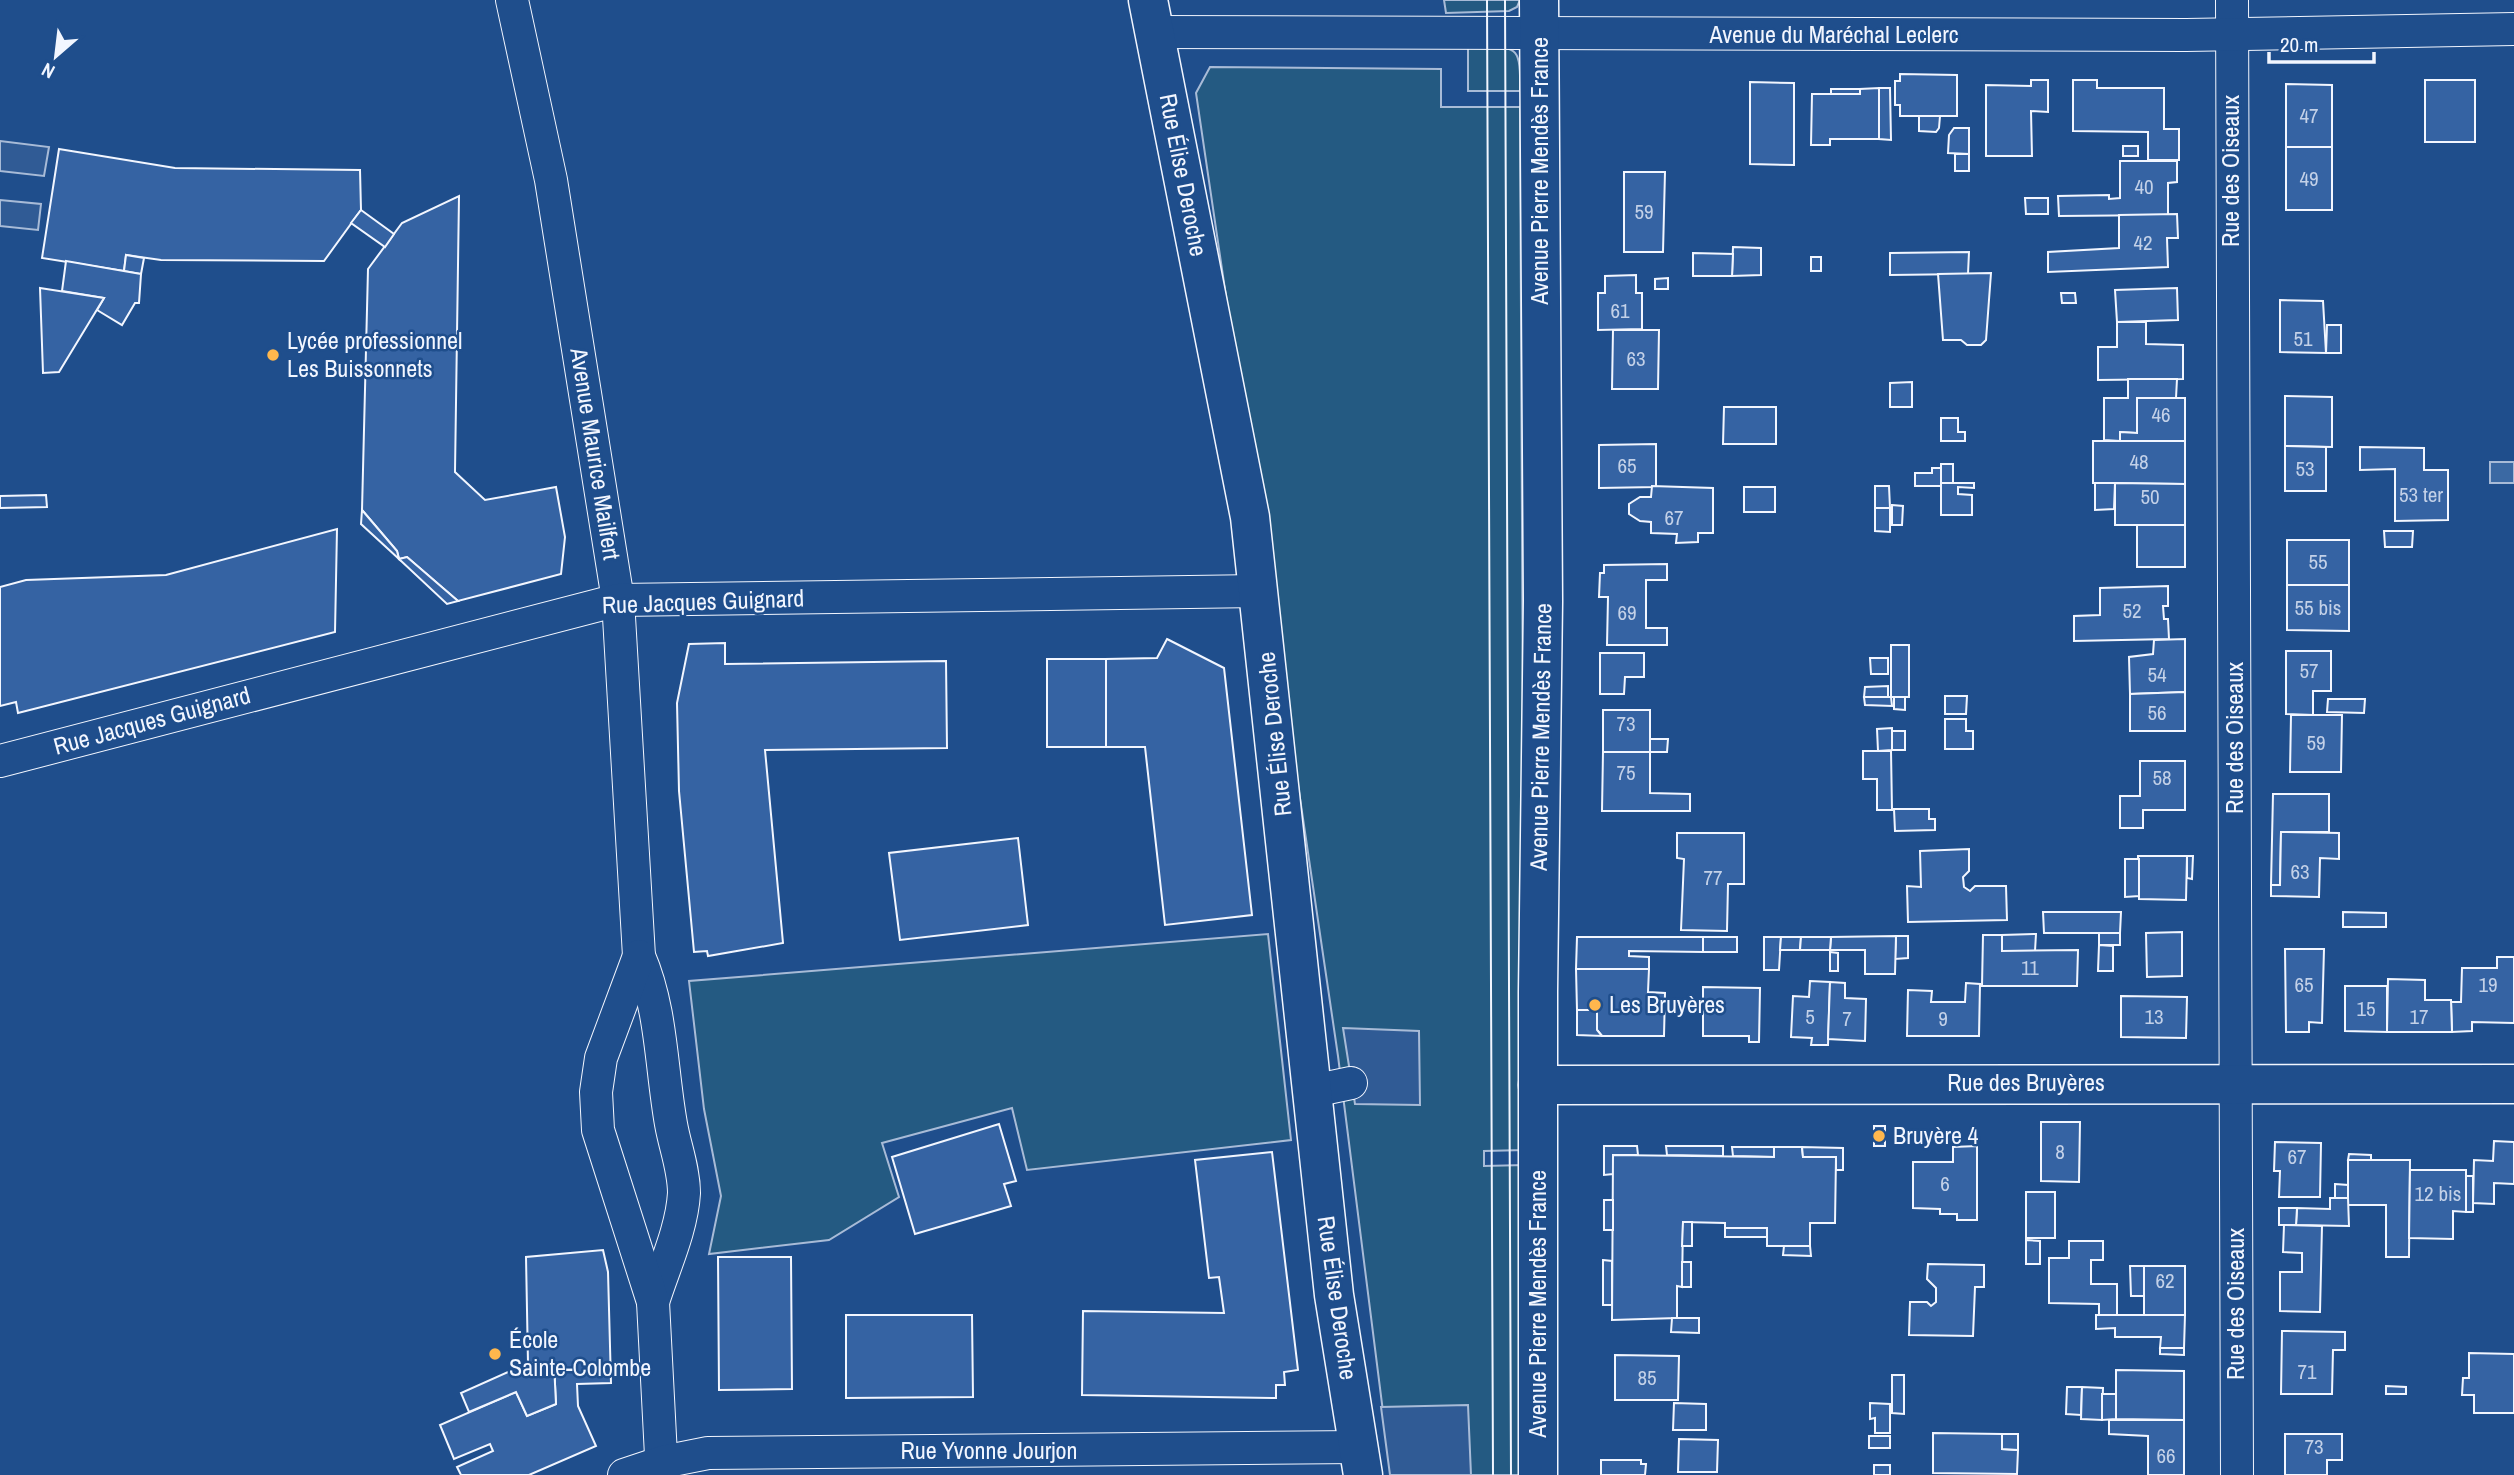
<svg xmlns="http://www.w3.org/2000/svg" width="2514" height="1475" viewBox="0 0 2514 1475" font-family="'Archivo Narrow',sans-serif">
	<rect width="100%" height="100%" fill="#1f4e8c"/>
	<g fill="#245a82" stroke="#a8bbd7" stroke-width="2">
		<polygon points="1444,0 1520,0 1517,7 1509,11 1446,13"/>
		<path d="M1468 48C1515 49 1521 39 1520 91H1468Z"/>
		<polygon points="1210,67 1441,69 1441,107 1520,107 1525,1150 1484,1151 1484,1166 1525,1165 1526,1475 1391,1475 1338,1056 1196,93"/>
		<polygon points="1268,934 1291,1140 1027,1170 1012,1108 882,1143 899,1197 829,1240 709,1254 721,1196 704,1109 689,981"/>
	</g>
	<g fill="#305b95" stroke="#a8bbd7" stroke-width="2">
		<polygon points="0,141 49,147 44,176 0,171"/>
		<polygon points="0,200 41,204 38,230 0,226"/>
		<polygon points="1343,1028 1419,1031 1420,1105 1355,1104"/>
		<polygon points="1468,1405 1471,1475 1390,1475 1381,1407"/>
	</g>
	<rect fill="#3b69a3" stroke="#a8bbd7" stroke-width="2" x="2490" y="462" width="24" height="21"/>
	<g fill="#3563a3" stroke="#f2f6ff" stroke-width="2">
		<polygon points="1900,74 1957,75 1957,116 1900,116 1900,105 1895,105 1895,81 1900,81"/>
		<polygon points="2031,80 2048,80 2048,112 2031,111 2032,156 1986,156 1986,85 2031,86"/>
		<polygon points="2073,80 2097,80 2097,88 2164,88 2164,129 2179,129 2179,160 2148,160 2148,132 2073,131"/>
		<rect x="2425" y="80" width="50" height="62"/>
		<polygon points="1750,82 1794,83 1794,165 1750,164"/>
		<polygon points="2286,84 2332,85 2332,147 2286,147"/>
		<polygon points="1879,88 1890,88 1891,140 1879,139"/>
		<polygon points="1879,88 1879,139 1830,139 1830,145 1811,145 1812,94 1860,94 1860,89"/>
		<rect x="1831" y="89" width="29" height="5"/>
		<polygon points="1919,116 1940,116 1939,128 1936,132 1919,131"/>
		<polygon points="1954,128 1969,128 1969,154 1948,153 1949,135"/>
		<rect x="2123" y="146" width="15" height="10"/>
		<rect x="2286" y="147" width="46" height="63"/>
		<polygon points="59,149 175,168 360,170 361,210 324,261 161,260 126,255 124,271 42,258"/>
		<rect x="1955" y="154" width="14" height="17"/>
		<polygon points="2120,161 2177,161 2177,182 2168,183 2168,215 2059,216 2058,196 2109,195 2109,199 2120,198"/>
		<polygon points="1624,172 1665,172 1663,252 1624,252"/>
		<polygon points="459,196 455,472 485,500 556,487 565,537 561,574 458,601 407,557 399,559 397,551 362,510 368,269 402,223"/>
		<polygon points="2025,198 2048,198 2048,214 2026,214"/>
		<polygon points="361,210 394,234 385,247 351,223"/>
		<polygon points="2177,214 2178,238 2167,238 2168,267 2048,272 2048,252 2119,248 2119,215"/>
		<polygon points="1733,247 1761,248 1761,275 1732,276"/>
		<polygon points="1969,252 1968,274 1890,275 1890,253"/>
		<polygon points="1693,253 1733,254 1732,276 1693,276"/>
		<polygon points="126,255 144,258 141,274 124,271"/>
		<rect x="1811" y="257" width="10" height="14"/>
		<polygon points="66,261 141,274 139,303 135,303 122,325 97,310 104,298 62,291"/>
		<polygon points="1991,273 1986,340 1981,345 1967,345 1961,340 1943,340 1938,274"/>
		<polygon points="1636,275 1636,293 1642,293 1642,329 1598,330 1598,293 1605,293 1605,276"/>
		<polygon points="1668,278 1668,289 1655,289 1655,279"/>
		<polygon points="40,288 104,298 59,372 43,373"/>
		<polygon points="2177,288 2178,320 2117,322 2115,290"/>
		<polygon points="2061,293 2075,293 2076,303 2062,303"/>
		<polygon points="2280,300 2323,301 2326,353 2280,352"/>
		<polygon points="2117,322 2146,322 2146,344 2183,345 2183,379 2098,380 2098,347 2117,347"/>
		<polygon points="2327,325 2341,325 2341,353 2326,353"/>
		<polygon points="1613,330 1659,330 1658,389 1612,389"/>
		<polygon points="2128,379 2177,379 2176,398 2137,398 2137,433 2120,432 2120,441 2104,440 2104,398 2128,398"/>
		<polygon points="1912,382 1912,407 1890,407 1890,383"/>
		<polygon points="2285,396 2332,397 2332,447 2285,446"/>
		<polygon points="2137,398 2185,398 2185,441 2120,441 2120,432 2137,433"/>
		<polygon points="1724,407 1776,407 1776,444 1723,444"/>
		<polygon points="1941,418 1958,418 1958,432 1965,432 1965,441 1941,441"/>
		<polygon points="2093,441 2185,441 2185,484 2093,483"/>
		<polygon points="1656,444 1656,487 1599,488 1599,445"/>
		<polygon points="2285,446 2326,447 2326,491 2285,491"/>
		<polygon points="2360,447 2424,448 2424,470 2448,470 2448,520 2395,521 2395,469 2360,470"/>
		<rect x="1941" y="464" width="12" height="19"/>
		<polygon points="1932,468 1941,468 1941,486 1915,486 1915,473 1932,473"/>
		<polygon points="1941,483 1974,483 1974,488 1958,487 1958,494 1972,495 1972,515 1941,515"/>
		<polygon points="2095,483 2115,483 2114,509 2095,510"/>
		<polygon points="2115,483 2185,484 2185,525 2115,525"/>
		<polygon points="1652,486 1713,488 1713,533 1698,533 1698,542 1676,543 1677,534 1651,533 1651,522 1640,521 1629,514 1629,504 1640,497 1651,497"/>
		<polygon points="1875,486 1889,486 1890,508 1875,508"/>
		<rect x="1744" y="487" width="31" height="25"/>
		<polygon points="46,495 47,507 0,508 0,496"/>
		<polygon points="1892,505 1903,506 1902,525 1892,525"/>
		<polygon points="1875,508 1890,508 1890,532 1875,531"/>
		<polygon points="362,510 397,551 399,559 361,524"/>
		<rect x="2137" y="525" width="48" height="42"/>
		<polygon points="337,529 335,632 18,713 16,702 0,706 0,587 26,580 166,575"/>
		<polygon points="2384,531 2413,531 2412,547 2385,547"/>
		<rect x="2287" y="540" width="62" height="45"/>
		<polygon points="407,557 458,601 447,604 399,559"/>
		<polygon points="1667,564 1667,580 1646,580 1646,628 1667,628 1667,645 1607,645 1608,597 1599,597 1600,573 1604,573 1604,565"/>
		<polygon points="2287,585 2349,585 2349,631 2287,630"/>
		<polygon points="2168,586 2168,606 2163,606 2164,619 2168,619 2169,639 2074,641 2074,616 2100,615 2100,588"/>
		<polygon points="1167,639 1224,668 1252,915 1165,925 1145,747 1106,747 1106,659 1157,658"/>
		<polygon points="2185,639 2185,692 2130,694 2129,657 2153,654 2154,640"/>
		<polygon points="725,643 725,664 946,661 947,748 765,750 783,943 708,956 707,951 694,952 679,791 677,703 689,644"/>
		<rect x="1891" y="645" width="18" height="52"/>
		<polygon points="2286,651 2331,651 2331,691 2313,691 2313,715 2286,714"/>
		<polygon points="1600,653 1644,653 1644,677 1625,677 1624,694 1600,694"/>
		<polygon points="1870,658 1888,658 1888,674 1871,674"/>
		<rect x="1047" y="659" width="59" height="88"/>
		<polygon points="1888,686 1888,697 1864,697 1865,687"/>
		<polygon points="2185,692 2185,731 2130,731 2130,694"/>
		<polygon points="1945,696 1967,696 1966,714 1945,714"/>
		<polygon points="1864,697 1891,697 1892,706 1865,705"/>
		<polygon points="1894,697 1905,697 1905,710 1894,709"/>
		<polygon points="2328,699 2365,699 2364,713 2327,712"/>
		<rect x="1603" y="710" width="47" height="42"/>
		<polygon points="2291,715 2342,715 2341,772 2290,772"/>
		<polygon points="1945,719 1966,719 1966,731 1973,731 1973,749 1945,749"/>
		<polygon points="1892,728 1892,750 1878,751 1877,729"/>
		<rect x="1892" y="731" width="13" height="19"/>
		<polygon points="1650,739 1668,739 1667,752 1650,752"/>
		<polygon points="1863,751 1891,751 1892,810 1877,810 1877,779 1863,779"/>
		<polygon points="1603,752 1650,752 1650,793 1690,794 1690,811 1602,811"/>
		<polygon points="2140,761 2185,761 2185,810 2143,810 2143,828 2120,828 2120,796 2140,796"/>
		<polygon points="2273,794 2329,794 2329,832 2281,832 2280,885 2271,885"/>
		<polygon points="1894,809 1929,809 1929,819 1935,819 1935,830 1895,831"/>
		<polygon points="2281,832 2339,833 2339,859 2320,858 2319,897 2271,896 2271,885 2280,885"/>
		<polygon points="1677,833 1744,833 1744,884 1728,884 1727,931 1681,930 1684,859 1677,858"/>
		<polygon points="1018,838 1028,925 900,940 889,853"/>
		<polygon points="1969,849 1969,871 1963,877 1964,887 1970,891 1975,886 2006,886 2007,920 1908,922 1907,886 1921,887 1920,851"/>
		<polygon points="2138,856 2187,856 2186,900 2139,899"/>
		<polygon points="2187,856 2193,856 2192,879 2187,878"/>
		<polygon points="2125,859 2139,859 2139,896 2125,897"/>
		<polygon points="2043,912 2121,912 2120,933 2044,933"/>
		<polygon points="2343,912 2386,913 2386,927 2343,927"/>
		<polygon points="2182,932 2182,976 2147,977 2146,933"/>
		<rect x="2099" y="933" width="21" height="12"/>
		<polygon points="2036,934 2035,951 2002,951 2002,935"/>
		<polygon points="1983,935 2002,935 2002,951 2078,950 2077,986 1982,986"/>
		<polygon points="1896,936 1908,936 1908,958 1895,959"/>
		<polygon points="1896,936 1895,974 1865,974 1865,950 1830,950 1831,937"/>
		<polygon points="1577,937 1703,937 1703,952 1629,951 1629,956 1649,957 1649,969 1576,969"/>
		<rect x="1703" y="937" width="34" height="15"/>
		<polygon points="1764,937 1781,937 1779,970 1764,970"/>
		<polygon points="1781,937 1801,937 1800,950 1780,950"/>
		<polygon points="1801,937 1831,937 1830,950 1800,950"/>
		<polygon points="2099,945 2113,946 2113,971 2098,971"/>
		<polygon points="2285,949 2324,949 2322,1023 2309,1022 2309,1032 2286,1032"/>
		<polygon points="1830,952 1838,953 1838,971 1830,971"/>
		<polygon points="2497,957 2514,957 2514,1023 2472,1022 2472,1031 2452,1032 2451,1002 2461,1002 2462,968 2497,968"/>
		<polygon points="1576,969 1649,969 1648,992 1665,993 1664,1036 1602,1036 1597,1030 1597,1010 1577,1010"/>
		<polygon points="2388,979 2425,980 2425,1000 2451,1000 2452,1032 2387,1032"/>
		<polygon points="1810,981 1830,982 1828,1045 1811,1045 1812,1038 1791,1037 1793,996 1809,997"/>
		<polygon points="1830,982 1845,983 1845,998 1866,999 1865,1041 1828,1039"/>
		<polygon points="1966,983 1980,984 1979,1036 1907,1036 1908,990 1932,991 1931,1002 1965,1002"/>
		<polygon points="2345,986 2387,986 2387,1032 2345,1031"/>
		<polygon points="1703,987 1760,988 1759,1042 1749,1042 1749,1036 1703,1036"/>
		<polygon points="2121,996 2187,997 2186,1038 2121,1037"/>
		<polygon points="1577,1010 1597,1010 1597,1030 1602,1036 1577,1035"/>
		<polygon points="2041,1122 2080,1122 2079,1182 2041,1181"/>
		<polygon points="999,1124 1016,1181 1004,1184 1011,1206 915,1234 892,1157"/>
		<rect x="1874" y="1126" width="11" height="20"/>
		<polygon points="2494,1141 2514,1142 2514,1184 2494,1183 2494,1204 2473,1203 2474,1160 2493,1161"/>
		<polygon points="2275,1142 2321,1143 2320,1197 2279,1197 2280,1171 2274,1171"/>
		<polygon points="1604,1146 1637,1146 1638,1155 1613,1155 1613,1174 1604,1175"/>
		<polygon points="1666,1146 1723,1146 1723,1156 1667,1155"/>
		<polygon points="1977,1146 1977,1220 1957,1220 1957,1214 1940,1214 1940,1209 1913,1208 1913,1162 1953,1162 1953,1147"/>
		<polygon points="1732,1147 1774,1147 1774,1157 1733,1156"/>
		<polygon points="1774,1147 1802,1147 1803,1157 1836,1157 1835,1223 1810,1223 1810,1246 1767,1246 1767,1228 1725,1228 1725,1223 1683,1222 1682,1287 1677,1286 1677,1318 1612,1320 1613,1155 1774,1157"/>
		<polygon points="1802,1147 1843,1148 1843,1170 1836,1170 1836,1157 1803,1157"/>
		<polygon points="1272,1152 1298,1370 1284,1372 1285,1385 1276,1385 1276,1398 1082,1395 1083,1311 1224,1313 1219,1277 1209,1278 1195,1160"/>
		<polygon points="2349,1154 2371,1155 2371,1160 2348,1160"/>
		<polygon points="2348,1160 2410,1160 2409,1257 2386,1257 2386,1205 2348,1205"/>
		<polygon points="2410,1170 2466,1170 2466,1212 2453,1211 2453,1239 2409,1238"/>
		<rect x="2466" y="1176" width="7" height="36"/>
		<polygon points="2335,1184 2348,1185 2348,1198 2335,1198"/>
		<rect x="2026" y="1192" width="29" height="46"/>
		<polygon points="2330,1198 2348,1198 2349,1226 2296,1225 2297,1208 2330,1209"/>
		<rect x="1604" y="1200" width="9" height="30"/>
		<polygon points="2279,1208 2297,1208 2296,1225 2279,1225"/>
		<polygon points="1683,1222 1692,1222 1692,1246 1682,1246"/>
		<polygon points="2284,1225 2322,1226 2320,1312 2280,1311 2280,1272 2302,1272 2302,1253 2283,1252"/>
		<rect x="1725" y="1228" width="42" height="9"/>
		<polygon points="2026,1240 2040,1241 2040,1264 2026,1264"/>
		<polygon points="2069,1241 2103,1241 2103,1260 2091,1260 2091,1284 2117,1284 2117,1315 2099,1315 2099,1304 2049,1303 2049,1258 2069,1258"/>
		<polygon points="1784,1246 1810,1246 1811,1256 1783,1255"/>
		<polygon points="603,1250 608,1272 611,1383 577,1384 578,1406 596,1446 529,1475 461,1475 457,1467 493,1451 490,1444 454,1459 440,1425 516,1392 527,1416 556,1404 554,1364 528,1363 526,1257"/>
		<polygon points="718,1257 791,1257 792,1389 719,1390"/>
		<polygon points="1603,1260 1612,1261 1612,1305 1603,1305"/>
		<rect x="1682" y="1262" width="9" height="25"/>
		<polygon points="1928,1264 1984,1265 1984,1287 1975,1287 1973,1336 1909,1335 1910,1302 1927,1302 1931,1306 1936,1302 1936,1288 1927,1279"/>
		<polygon points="2130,1266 2144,1266 2144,1296 2131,1296"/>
		<rect x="2144" y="1266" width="41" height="49"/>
		<polygon points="846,1315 972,1315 973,1397 846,1398"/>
		<polygon points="2096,1315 2185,1315 2184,1348 2160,1348 2161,1337 2115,1337 2115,1328 2096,1329"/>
		<polygon points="1672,1318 1699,1318 1699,1333 1671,1332"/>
		<polygon points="2282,1331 2345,1332 2345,1350 2333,1350 2332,1394 2281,1394"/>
		<polygon points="2160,1348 2184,1348 2184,1355 2160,1354"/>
		<polygon points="2469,1353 2514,1354 2514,1413 2474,1413 2474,1395 2462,1395 2463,1378 2469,1378"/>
		<polygon points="1615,1355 1679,1356 1678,1400 1615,1400"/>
		<polygon points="528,1363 554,1364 556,1404 527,1416 516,1392 469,1412 461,1393"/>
		<polygon points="2116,1370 2184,1371 2184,1420 2116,1419"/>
		<polygon points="1892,1375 1904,1375 1904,1414 1892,1413"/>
		<polygon points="2386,1386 2406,1387 2406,1394 2386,1394"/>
		<polygon points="2067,1387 2082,1387 2081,1415 2066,1414"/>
		<polygon points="2082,1387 2103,1388 2102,1420 2081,1419"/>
		<polygon points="2102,1394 2116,1394 2116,1419 2102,1420"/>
		<polygon points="1674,1403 1706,1404 1706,1430 1673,1430"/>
		<polygon points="1870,1403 1890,1404 1890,1433 1875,1433 1875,1418 1870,1419"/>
		<polygon points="2109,1420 2184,1420 2184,1475 2148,1475 2148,1436 2109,1434"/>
		<polygon points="1933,1433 2002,1434 2002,1449 2018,1450 2017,1474 1933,1473"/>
		<polygon points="2002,1434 2018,1434 2018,1450 2002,1449"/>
		<polygon points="2285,1434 2342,1434 2342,1460 2327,1460 2327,1475 2285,1475"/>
		<rect x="1869" y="1436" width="21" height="12"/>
		<polygon points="1679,1439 1718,1440 1717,1472 1678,1472"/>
		<polygon points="1601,1460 1641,1460 1641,1464 1646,1464 1645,1475 1601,1475"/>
		<rect x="1874" y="1465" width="16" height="10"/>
	</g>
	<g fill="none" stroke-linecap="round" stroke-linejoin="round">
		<defs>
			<g id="minor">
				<path d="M512 0 551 180 618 600 639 956C662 1009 661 1068 671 1124 675 1147 684 1169 684 1193 682 1229 664 1267 653 1302"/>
				<polyline points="2232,0 2237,1475"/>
				<polyline points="1154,32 2186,35 2514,29"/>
				<polyline points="0,761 618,600 1259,591"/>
				<polyline points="639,956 601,1058 596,1092 598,1130 653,1302 662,1475"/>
				<polyline points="1313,1091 1351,1083"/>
				<polyline points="624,1475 663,1462 708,1453 1358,1447"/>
			</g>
			<polyline id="tertiary" points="1538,1085 2514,1084"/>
			<g id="secondary">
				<polyline points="1148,0 1250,517 1334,1295 1363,1475"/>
				<polyline points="1538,1475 1538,992 1543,601 1539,0"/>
			</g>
		</defs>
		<use href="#minor" stroke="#f2f6ff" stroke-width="34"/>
		<use href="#tertiary" stroke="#f2f6ff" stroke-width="41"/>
		<use href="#secondary" stroke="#f2f6ff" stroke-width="41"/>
		<use href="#minor" stroke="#1f4e8c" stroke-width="32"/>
		<use href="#tertiary" stroke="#1f4e8c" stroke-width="38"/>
		<use href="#secondary" stroke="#1f4e8c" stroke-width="38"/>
		<g stroke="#f2f6ff" stroke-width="2">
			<polyline points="1487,0 1493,1475"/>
			<polyline points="1505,0 1511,1475"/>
		</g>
	</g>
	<g fill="#ffb74d" stroke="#1f4e8c" stroke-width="2.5">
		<circle cx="273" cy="355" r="7"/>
		<circle cx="1595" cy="1005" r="7"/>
		<circle cx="1879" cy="1136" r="7"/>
		<circle cx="495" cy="1354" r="7"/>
	</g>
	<g text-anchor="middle" stroke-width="5" stroke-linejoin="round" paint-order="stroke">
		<g font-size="21" fill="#c3d1e8">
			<text x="2309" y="123">47</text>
			<text x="2309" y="186">49</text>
			<text x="2144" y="194">40</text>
			<text x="1644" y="219">59</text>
			<text x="2143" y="250">42</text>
			<text x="1620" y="318">61</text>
			<text x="2303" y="346">51</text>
			<text x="1636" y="366">63</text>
			<text x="2161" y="422">46</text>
			<text x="2139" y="469">48</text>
			<text x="1627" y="473">65</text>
			<text x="2305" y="476">53</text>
			<text x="2421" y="502">53 ter</text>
			<text x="2150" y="504">50</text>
			<text x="1674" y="525">67</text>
			<text x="2318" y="569">55</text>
			<text x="2318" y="615">55 bis</text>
			<text x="2132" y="618">52</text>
			<text x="1627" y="620">69</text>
			<text x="2309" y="678">57</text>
			<text x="2157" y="682">54</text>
			<text x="2157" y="720">56</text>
			<text x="1626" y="731">73</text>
			<text x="2316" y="750">59</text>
			<text x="1626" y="780">75</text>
			<text x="2162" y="785">58</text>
			<text x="2300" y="879">63</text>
			<text x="1713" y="885">77</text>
			<text x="2030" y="975">11</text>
			<text x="2304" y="992">65</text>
			<text x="2488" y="992">19</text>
			<text x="2366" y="1016">15</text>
			<text x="1810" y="1024">5</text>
			<text x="2154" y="1024">13</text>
			<text x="2419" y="1024">17</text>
			<text x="1847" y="1026">7</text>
			<text x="1943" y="1026">9</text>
			<text x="2060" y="1159">8</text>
			<text x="2297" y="1164">67</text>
			<text x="1945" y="1191">6</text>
			<text x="2438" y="1201">12 bis</text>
			<text x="2165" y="1288">62</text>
			<text x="2307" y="1379">71</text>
			<text x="1647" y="1385">85</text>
			<text x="2314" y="1454">73</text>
			<text x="2166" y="1463">66</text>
		</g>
		<g font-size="24" fill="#f2f6ff" stroke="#1f4e8c">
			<text x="1834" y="43">Avenue du Maréchal Leclerc</text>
			<text transform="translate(1540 171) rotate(-90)" y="8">Avenue Pierre Mendès France</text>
			<text transform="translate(2231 171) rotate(-90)" y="8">Rue des Oiseaux</text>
			<text transform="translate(1183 175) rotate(79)" y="8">Rue Élise Deroche</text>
			<text transform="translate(595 454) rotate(81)" y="8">Avenue Maurice Mailfert</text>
			<text transform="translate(703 602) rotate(-2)" y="8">Rue Jacques Guignard</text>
			<text transform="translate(152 721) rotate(-15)" y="8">Rue Jacques Guignard</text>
			<text transform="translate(1275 734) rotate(-96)" y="8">Rue Élise Deroche</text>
			<text transform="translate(1541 737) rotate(-89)" y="8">Avenue Pierre Mendès France</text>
			<text transform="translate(2235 738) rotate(-90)" y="8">Rue des Oiseaux</text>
			<text x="2026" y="1091">Rue des Bruyères</text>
			<text transform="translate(1337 1298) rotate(82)" y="8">Rue Élise Deroche</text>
			<text transform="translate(1538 1304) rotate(-90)" y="8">Avenue Pierre Mendès France</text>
			<text transform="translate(2236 1304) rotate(-90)" y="8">Rue des Oiseaux</text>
			<text x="989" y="1459">Rue Yvonne Jourjon</text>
		</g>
		<g font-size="24" fill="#f2f6ff" stroke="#1f4e8c" text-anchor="start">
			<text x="287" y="349">Lycée professionnel<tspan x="287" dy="28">Les Buissonnets</tspan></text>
			<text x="1609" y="1013">Les Bruyères</text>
			<text x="1893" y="1144">Bruyère 4</text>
			<text x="509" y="1348">École<tspan x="509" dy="28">Sainte-Colombe</tspan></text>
		</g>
	</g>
	<g transform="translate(56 56) rotate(208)" stroke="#1f4e8c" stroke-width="5" paint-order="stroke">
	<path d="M0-5L12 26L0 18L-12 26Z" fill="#f2f6ff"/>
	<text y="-10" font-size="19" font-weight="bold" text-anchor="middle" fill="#f2f6ff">N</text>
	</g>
	<path d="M2269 52v10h105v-10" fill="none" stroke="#f2f6ff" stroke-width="3.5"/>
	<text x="2280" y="52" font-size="21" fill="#f2f6ff" stroke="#1f4e8c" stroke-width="5" paint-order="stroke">20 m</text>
</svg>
